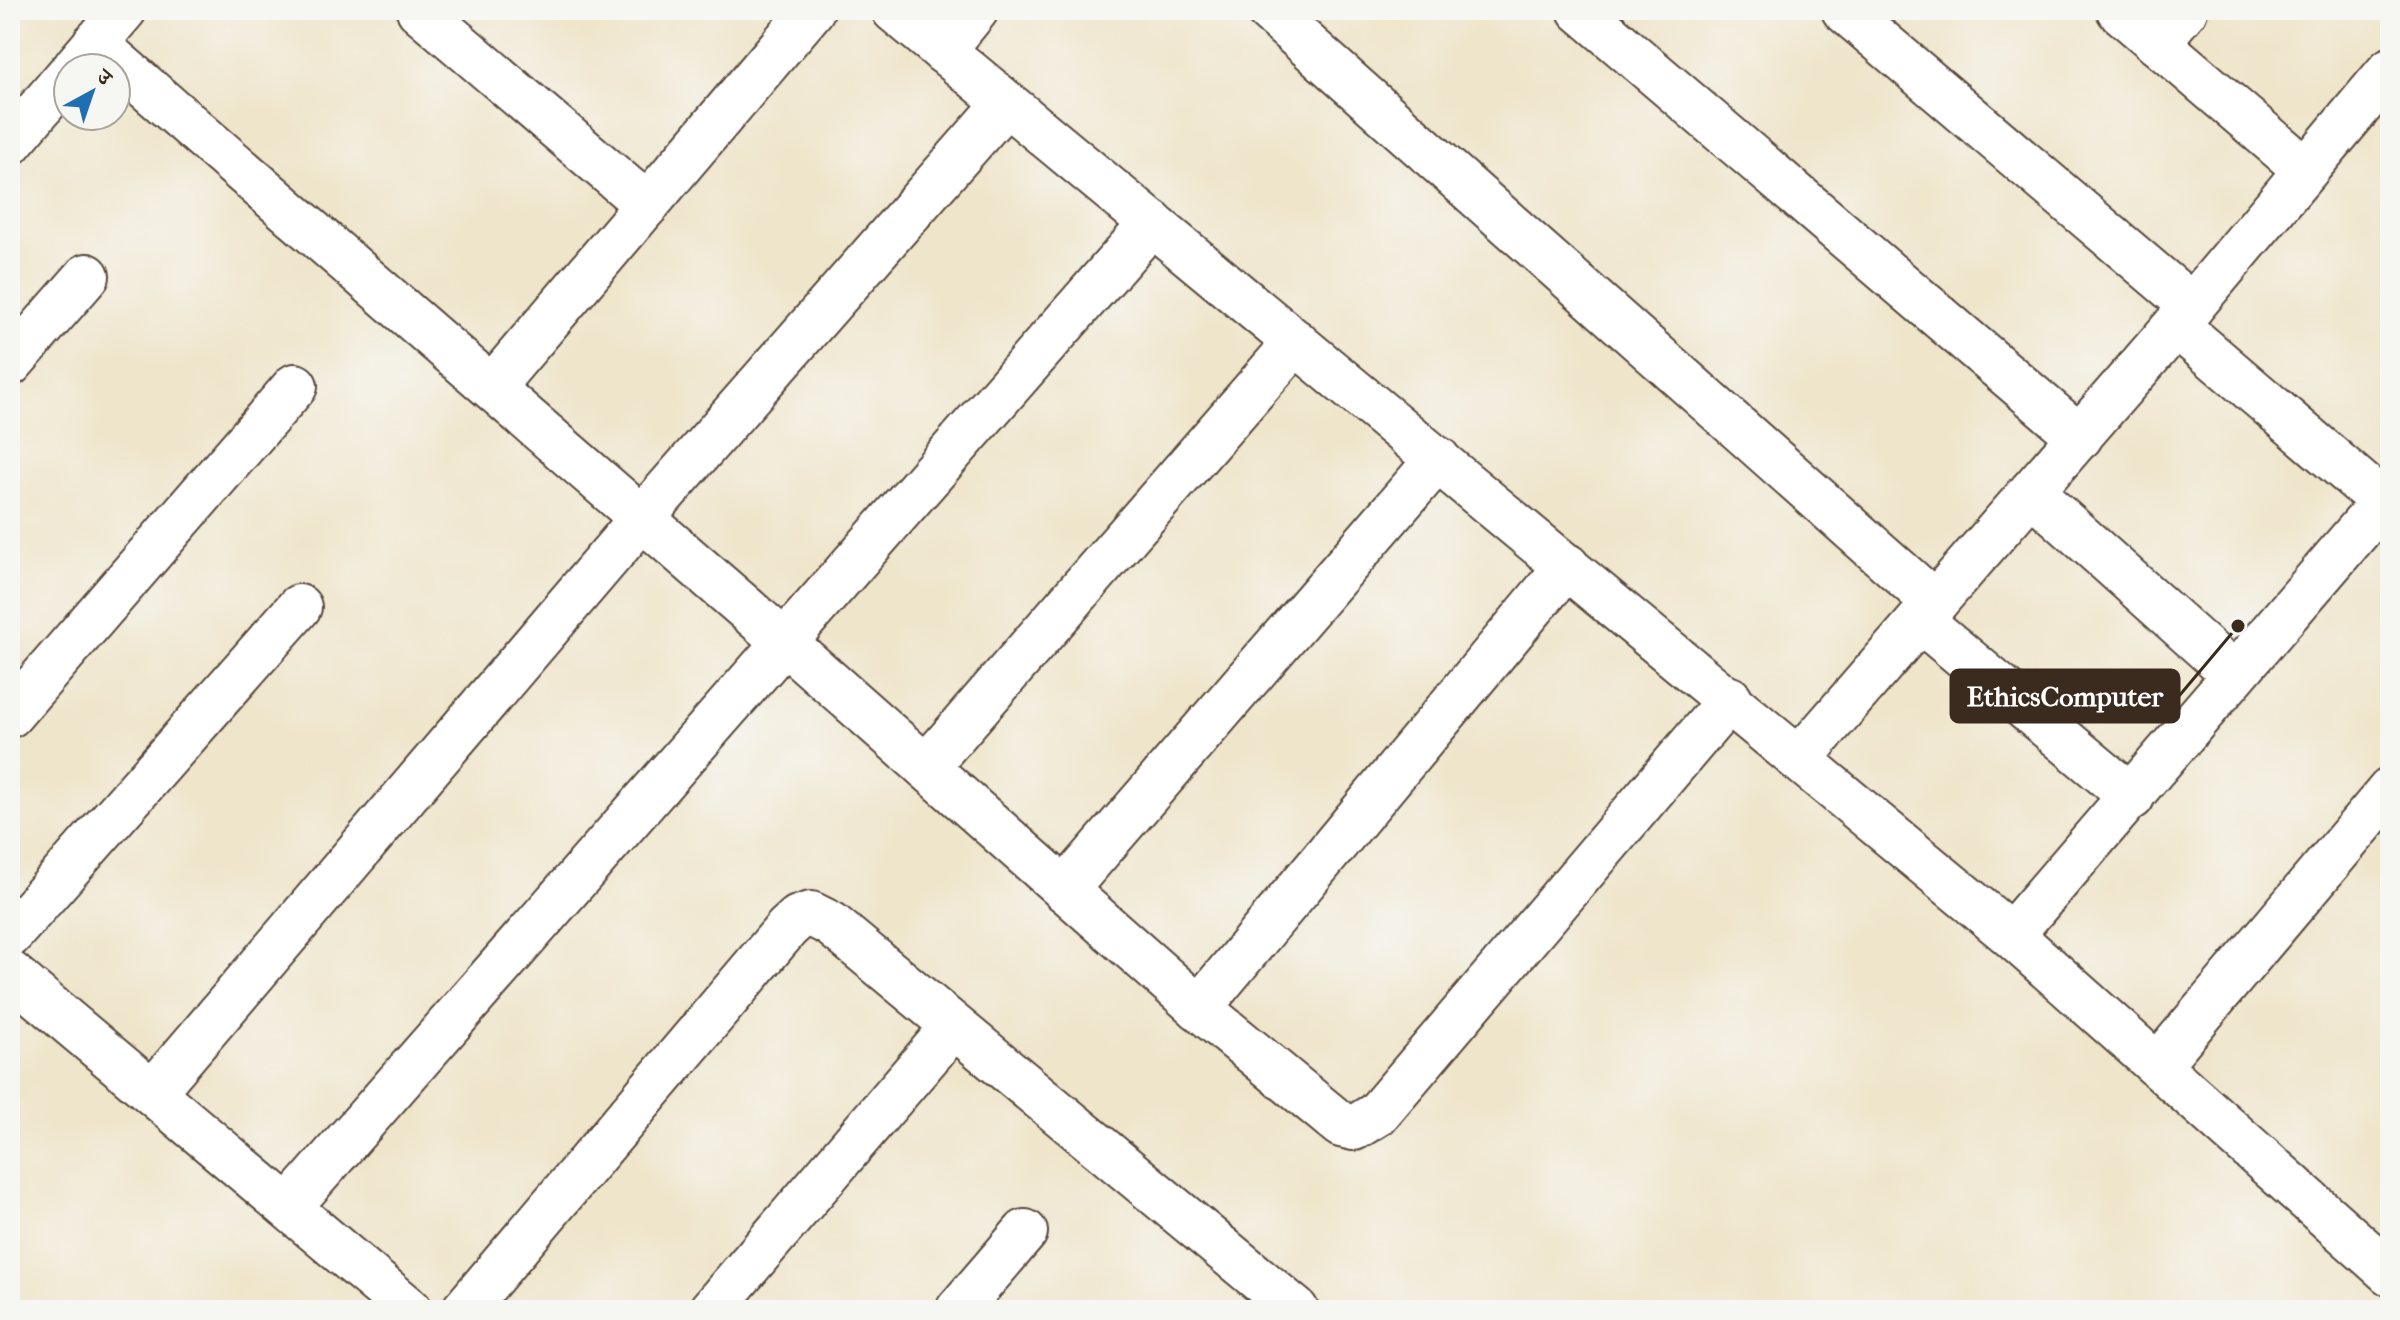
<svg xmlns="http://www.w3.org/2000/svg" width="2400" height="1320" viewBox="0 0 2400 1320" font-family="'IM FELL French Canon','Noto Serif Devanagari',serif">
	<rect width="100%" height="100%" fill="#f6f6f2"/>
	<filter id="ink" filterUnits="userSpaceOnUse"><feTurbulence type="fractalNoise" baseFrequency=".0125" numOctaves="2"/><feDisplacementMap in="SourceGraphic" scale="16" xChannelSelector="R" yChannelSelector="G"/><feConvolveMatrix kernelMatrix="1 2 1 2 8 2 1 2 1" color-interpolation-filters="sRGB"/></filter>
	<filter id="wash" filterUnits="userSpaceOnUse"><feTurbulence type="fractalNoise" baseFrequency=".006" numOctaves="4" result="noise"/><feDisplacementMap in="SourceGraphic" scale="32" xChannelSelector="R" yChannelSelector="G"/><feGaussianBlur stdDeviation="1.8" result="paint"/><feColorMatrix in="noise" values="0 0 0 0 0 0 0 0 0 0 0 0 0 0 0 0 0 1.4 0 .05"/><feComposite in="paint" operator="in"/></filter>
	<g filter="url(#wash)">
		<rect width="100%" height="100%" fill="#efe5cb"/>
	</g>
	<g filter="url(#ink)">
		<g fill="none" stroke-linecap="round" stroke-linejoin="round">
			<defs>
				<g id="minor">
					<polyline points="419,10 647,205"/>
					<polyline points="894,10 2011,935 2390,1273"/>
					<polyline points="1268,10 1935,603"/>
					<polyline points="1580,10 2080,437"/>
					<polyline points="1844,10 2192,306"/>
					<polyline points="2119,10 2306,170"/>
					<polyline points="95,43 789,646 1199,1008 1341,1125 1354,1128 1377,1114 1730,699"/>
					<polyline points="2157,43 2185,10"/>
					<polyline points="943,51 976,10"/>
					<polyline points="76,66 124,10"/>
					<polyline points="10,143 68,75"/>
					<polyline points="2176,325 2383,502"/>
					<polyline points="10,364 87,276"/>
					<polyline points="492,387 812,10"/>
					<polyline points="2031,492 2234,674"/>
					<polyline points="1920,620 2132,797"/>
					<polyline points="10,715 295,386"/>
					<polyline points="1800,758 2176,325 2390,70"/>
					<polyline points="926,767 1296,342"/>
					<polyline points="1065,890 1438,459"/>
					<polyline points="10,935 299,607"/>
					<polyline points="2011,935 2390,494"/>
					<polyline points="10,973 410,1310"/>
					<polyline points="1199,1008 1567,566"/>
					<polyline points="2158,1065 2390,790"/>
					<polyline points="153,1092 642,518 1006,103"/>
					<polyline points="289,1207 1152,223"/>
					<polyline points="464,1310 787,928 798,918 811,914 831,924 1296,1310"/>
					<polyline points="711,1310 953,1027"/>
					<polyline points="958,1310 1025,1232"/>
				</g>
			</defs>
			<use href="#minor" stroke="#564638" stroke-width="48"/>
			<use href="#minor" stroke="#fff" stroke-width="44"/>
		</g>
	</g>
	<path fill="none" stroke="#3b2a1e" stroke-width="3" d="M2238 626L2179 696"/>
	<circle fill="#3b2a1e" stroke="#f6f6f2" stroke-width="3" cx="2238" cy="626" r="8"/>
	<rect fill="#3b2a1e" stroke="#3b2a1e" stroke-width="3" x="1951" y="670" width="228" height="52" rx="8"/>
	<g font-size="28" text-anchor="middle" font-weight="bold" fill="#fff">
		<text x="2065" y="706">EthicsComputer</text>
	</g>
	<rect width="2400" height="1320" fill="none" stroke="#f6f6f2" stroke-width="40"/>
	<g transform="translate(92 92) rotate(40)"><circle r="38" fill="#f6f6f2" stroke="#aba49d" stroke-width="2"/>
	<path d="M0-6L14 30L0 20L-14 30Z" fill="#1f6fb2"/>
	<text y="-12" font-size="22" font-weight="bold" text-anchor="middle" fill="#3b2a1e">उ</text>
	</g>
</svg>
